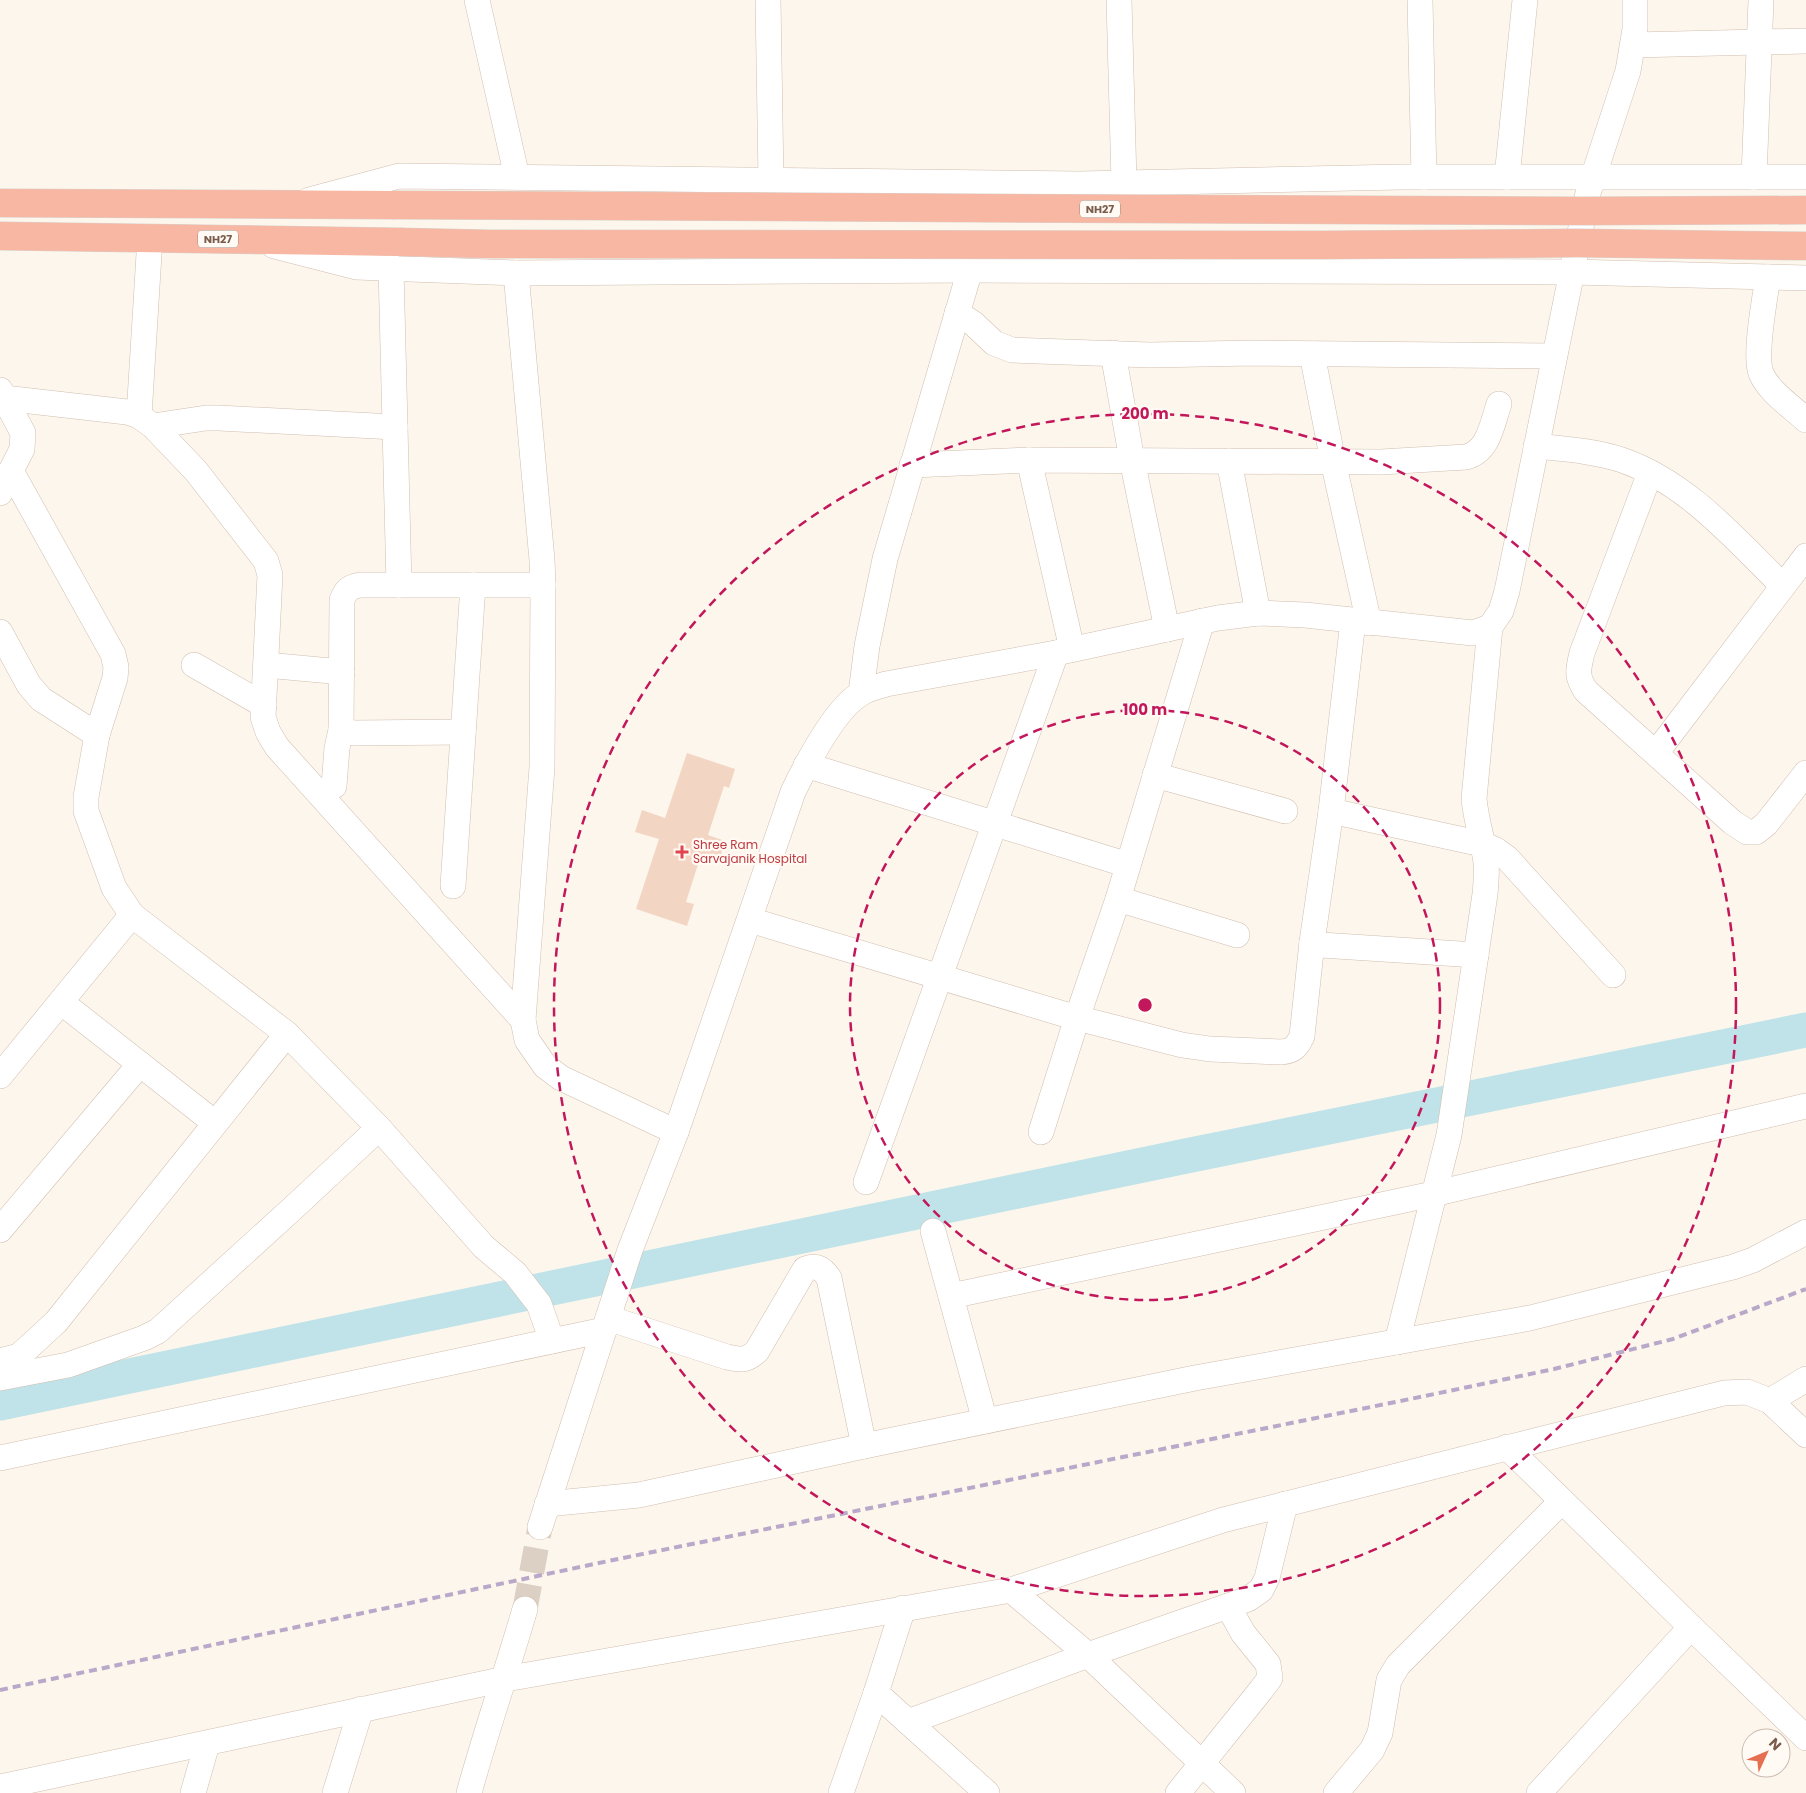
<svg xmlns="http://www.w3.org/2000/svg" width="1806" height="1793" viewBox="0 0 1806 1793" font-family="Poppins,sans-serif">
	<rect width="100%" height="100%" fill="#fdf6ec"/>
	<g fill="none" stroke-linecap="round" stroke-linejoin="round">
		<polyline stroke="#bfe3e8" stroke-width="35" points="0,1403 1186,1156 1806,1030"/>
	</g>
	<polygon fill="#f3d5c3" points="687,753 735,769 729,788 724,786 708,835 725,841 718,864 700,858 686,902 694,904 687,926 636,909 659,839 635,832 642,810 665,818"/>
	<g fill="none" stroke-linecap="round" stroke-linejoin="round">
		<polyline stroke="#dcd0c4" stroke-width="25" stroke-dasharray="25 12" stroke-linecap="butt" points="525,1609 540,1527"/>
		<defs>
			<g id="minor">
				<polyline points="477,0 517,177"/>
				<polyline points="768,0 771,180"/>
				<polyline points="1119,0 1124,182"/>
				<polyline points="1420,0 1424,177"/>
				<polyline points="1633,45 1806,41"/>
				<polyline points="1507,177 1525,0"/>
				<polyline points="1754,177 1761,0"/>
				<polyline points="309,200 399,176 1079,184 1401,177 1806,177"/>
				<polyline points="274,246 356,267 516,273 970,270 1571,272 1806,278"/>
				<polyline points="391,268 399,585"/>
				<polyline points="516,273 542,560 543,585 542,767 523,1020 527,1040 545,1066 561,1078 676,1132"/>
				<path d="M1768 277C1765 298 1754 355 1761 373 1768 391 1792 407 1806 420"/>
				<polyline points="957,313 974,324 994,343 1012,350 1150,355 1254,353 1554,356"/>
				<polyline points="1113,353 1132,460 1167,629"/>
				<polyline points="1312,354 1333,461 1369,623"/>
				<polyline points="0,390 23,433 22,449 0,493"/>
				<polyline points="4,398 127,412 139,416 153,426 196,471 266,561 270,575 263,717 268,732 277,747 523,1020"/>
				<polyline points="139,416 150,238"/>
				<polyline points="153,426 206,418 219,418 395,427"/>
				<path d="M1536 446C1565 449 1595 451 1622 460 1688 483 1735 539 1783 586"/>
				<polyline points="1029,460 1072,649"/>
				<polyline points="1229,461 1258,613"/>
				<path d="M912 465 1029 460 1381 462 1466 457C1489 451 1492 424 1499 404"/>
				<polyline points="11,471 113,654 116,667 115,678 97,735 86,797 86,811 114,888 132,915 287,1034 379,1128 484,1247 515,1273 539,1304 552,1341"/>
				<path d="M1650 473 1582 653C1578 670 1576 676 1586 691L1732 822 1747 832H1756L1766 824 1806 773"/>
				<polyline points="0,632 29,685 41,699 97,735"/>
				<polyline points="194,665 264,705"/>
				<polyline points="266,665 342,672"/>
				<polyline points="861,693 867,646 885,559 970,270"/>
				<path d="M463 732 354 733 341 730 342 600C346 590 349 587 360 585H543"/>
				<polyline points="1656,753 1806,556"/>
				<polyline points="806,765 1128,865"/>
				<polyline points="1155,775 1285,811"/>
				<polyline points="334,786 337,748 341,730"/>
				<polyline points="1331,811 1482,844 1496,850 1507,858 1613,975"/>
				<polyline points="453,886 473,585"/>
				<polyline points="1118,899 1237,935"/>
				<path d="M750 920 1077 1018 1182 1045 1210 1049 1281 1052C1293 1051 1297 1047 1302 1036L1312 942 1331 811 1353 621"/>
				<polyline points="1312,942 1321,945 1476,955"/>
				<polyline points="61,1002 215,1123"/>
				<polyline points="0,1076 132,915"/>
				<polyline points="1041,1132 1077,1018 1118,899 1202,621"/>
				<polyline points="866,1182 1056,653"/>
				<polyline points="0,1230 140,1064"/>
				<polyline points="933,1231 985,1421"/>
				<polyline points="951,1296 1433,1194 1806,1106"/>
				<path d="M608 1318 727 1357C741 1360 746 1361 757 1351L805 1269C817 1265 822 1268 829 1278L864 1446"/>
				<path d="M1397 1342 1449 1135 1485 894C1486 884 1487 873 1486 862 1483 841 1476 820 1474 799L1490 627"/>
				<polyline points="0,1361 19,1356 56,1322 287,1034"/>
				<polyline points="0,1378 68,1365 144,1338 158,1331 292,1209 379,1128"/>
				<polyline points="1770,1401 1806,1379"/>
				<polyline points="1507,1447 1691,1627 1539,1793"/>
				<polyline points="0,1458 604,1330"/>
				<polyline points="547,1504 639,1495 864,1446 1195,1378 1530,1318 1733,1267 1753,1260 1806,1232"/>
				<path d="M540 1527 630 1250 676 1132 793 792C807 763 834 710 860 694 867 689 878 687 886 684L1056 653 1218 618 1258 613 1305 615 1473 633 1490 627 1501 611 1507 591 1588 193 1628 71 1635 29V0"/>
				<polyline points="1011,1590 1088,1655 1233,1793"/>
				<polyline points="1691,1627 1806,1738"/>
				<polyline points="876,1693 987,1793"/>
				<polyline points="908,1722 1088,1655 1248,1599 1261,1590 1267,1578 1285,1504"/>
				<polyline points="0,1787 505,1679 1011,1590 1223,1520 1724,1393 1747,1392 1770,1401 1806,1435"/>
				<polyline points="193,1793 207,1744"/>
				<polyline points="335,1793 361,1709"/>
				<path d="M469 1793C486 1731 507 1671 525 1609"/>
				<polyline points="841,1793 876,1693 903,1608"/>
				<polyline points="1178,1793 1261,1690 1270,1678 1268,1664 1243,1633 1228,1606"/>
				<polyline points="1336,1793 1372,1750 1380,1733 1389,1680 1398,1665 1562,1501"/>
			</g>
			<g id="highway">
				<polyline points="0,203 393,205"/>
				<polyline points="0,236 399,242"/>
			</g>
		</defs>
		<use href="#minor" stroke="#d1beb0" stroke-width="26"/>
		<use href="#highway" stroke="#dad1cd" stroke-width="29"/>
		<use href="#minor" stroke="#fff" stroke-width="25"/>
		<use href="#highway" stroke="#f7b7a3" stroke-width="28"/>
		<polyline stroke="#b9a8c9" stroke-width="4" stroke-dasharray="8 5" stroke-linecap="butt" points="0,1690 613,1560 1425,1396 1554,1369 1673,1339 1806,1289"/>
		<defs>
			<g id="highway-bridge">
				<polyline points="393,205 1584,211 1806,210"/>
				<polyline points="399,242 490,244 1324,245 1577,243 1806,246"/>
			</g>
		</defs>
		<use href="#highway-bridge" stroke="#dad1cd" stroke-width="29" stroke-linecap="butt"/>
		<use href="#highway-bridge" stroke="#f7b7a3" stroke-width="28"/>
	</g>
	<g fill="none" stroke="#c2185b" stroke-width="2.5" stroke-dasharray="9 6">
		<circle cx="1145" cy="1005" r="295"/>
		<circle cx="1145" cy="1005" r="591"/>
	</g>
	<path fill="#e0444e" stroke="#fffaf3" stroke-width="2" d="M679.5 844.5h5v5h5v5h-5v5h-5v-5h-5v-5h5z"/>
	<g text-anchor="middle" stroke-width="4.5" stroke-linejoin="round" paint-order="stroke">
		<g fill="#fffaf3" stroke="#a28b7f" stroke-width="1">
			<rect x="1080" y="200.5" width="40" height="17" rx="4"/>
			<rect x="198" y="230.5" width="40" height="17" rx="4"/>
		</g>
		<g font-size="11" font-weight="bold" fill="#7a5c4d">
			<text x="1100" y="213">NH27</text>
			<text x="218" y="243">NH27</text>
		</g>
		<g font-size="12" fill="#be3a42" stroke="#fffaf3" text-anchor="start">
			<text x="693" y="849">Shree Ram<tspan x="693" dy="14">Sarvajanik Hospital</tspan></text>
		</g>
	</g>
	<circle cx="1145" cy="1005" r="8" fill="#c2185b" stroke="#fffaf3" stroke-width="2.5"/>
	<g font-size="15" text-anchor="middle" font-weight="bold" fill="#c2185b" stroke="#fffaf3" stroke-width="4.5" stroke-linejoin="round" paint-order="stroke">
		<text x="1145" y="419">200 m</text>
		<text x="1145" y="715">100 m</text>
	</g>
	<g transform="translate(1766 1753) rotate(46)"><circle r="24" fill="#fffaf3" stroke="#cabbb1"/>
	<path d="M0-4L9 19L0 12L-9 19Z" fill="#e76f51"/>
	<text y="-8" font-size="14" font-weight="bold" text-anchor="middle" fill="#7a5c4d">N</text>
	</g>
</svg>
